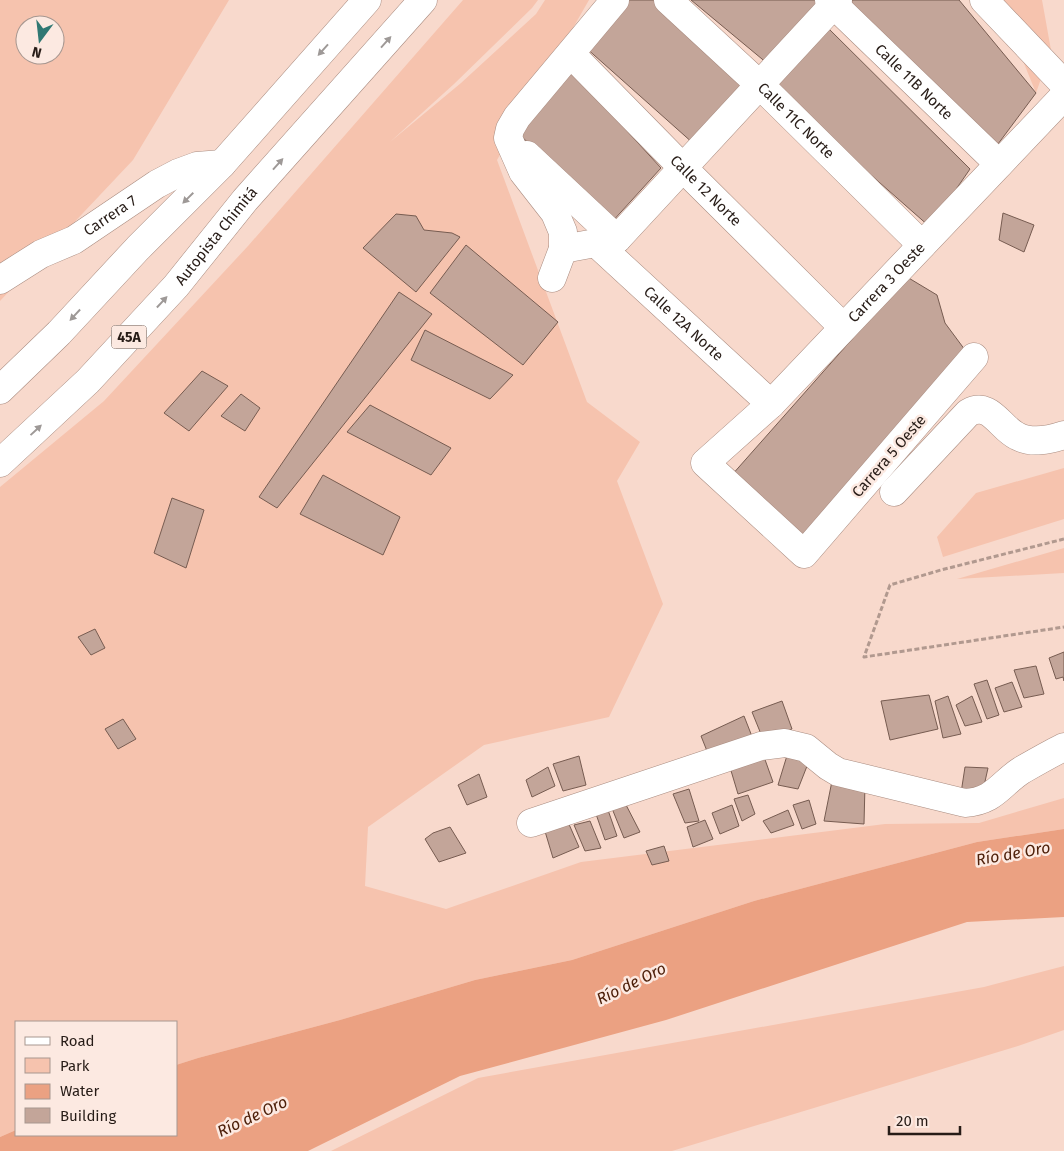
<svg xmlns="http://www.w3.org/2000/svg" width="1064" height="1151" viewBox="0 0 1064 1151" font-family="'Fira Sans',sans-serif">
	<rect width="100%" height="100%" fill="#f8d9cc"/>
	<g fill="#f6c3ae" fill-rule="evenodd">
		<path d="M0 0H229L133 160 0 301ZM25 25H55V55H25Z"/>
		<polygon points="463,0 538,0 532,8 454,84 390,142 461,83 536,14 545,0 589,0 497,160 587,402 640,442 617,481 663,604 609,717 484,745 368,827 365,886 446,909 581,862 885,824 979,823 1064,798 1064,829 977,842 754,901 572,960 475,980 340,1020 198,1058 176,1065 176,1022 16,1022 16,1130 0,1137 0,487 104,401 248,246"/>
		<polygon points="990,0 1042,0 1051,50 1036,93 1001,7"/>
		<polygon points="1064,468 1064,519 943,557 937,537 976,493"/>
		<polygon points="1064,548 1064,573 957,579"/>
		<polygon points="1064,966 1064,1030 1018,1046 672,1151 331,1151 478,1078 984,987"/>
	</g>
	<polygon fill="#eba182" points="1064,829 1064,917 967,922 666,1020 460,1076 308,1151 0,1151 0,1137 16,1130 16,1135 176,1135 176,1065 198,1058 340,1020 475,980 572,960 754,901 977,842"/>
	<g fill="#c3a599" stroke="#775c51">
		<polygon points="624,0 657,0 748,82 694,144 585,47"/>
		<polygon points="691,0 815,0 821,5 768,64"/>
		<polygon points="853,0 959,0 1036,93 998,144 847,7"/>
		<polygon points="826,26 970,169 930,227 771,87"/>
		<polygon points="572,71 661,168 611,223 518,133"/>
		<polygon points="1003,213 1034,225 1024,252 999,240"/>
		<polygon points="396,214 416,216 424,230 452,233 460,237 416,292 363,248"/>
		<polygon points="466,245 558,322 523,365 430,293"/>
		<polygon points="907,277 937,295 945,323 968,354 805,539 731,476"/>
		<polygon points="399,292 432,314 277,508 259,497"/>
		<polygon points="425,330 513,375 490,399 411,360"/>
		<polygon points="202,371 228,386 189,431 164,413"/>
		<polygon points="241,394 260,408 245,431 221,416"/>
		<polygon points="370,405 451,448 431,475 347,432"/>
		<polygon points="323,475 400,517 383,555 300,514"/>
		<polygon points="172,498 204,510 186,568 154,553"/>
		<polygon points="95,629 105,648 91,655 78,637"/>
		<polygon points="1064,652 1064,681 1063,677 1056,679 1049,658"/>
		<polygon points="1036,666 1044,694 1024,698 1014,670"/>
		<polygon points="987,680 999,715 987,719 974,684"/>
		<polygon points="1012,682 1022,707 1004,712 995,688"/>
		<polygon points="929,695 938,729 890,740 881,701"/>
		<polygon points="948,696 961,734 943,738 935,701"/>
		<polygon points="972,696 982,722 965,726 956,705"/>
		<polygon points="782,701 792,729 763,739 752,712"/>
		<polygon points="744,716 753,739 709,756 701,736"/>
		<polygon points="123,719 136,739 118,749 105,729"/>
		<polygon points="789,749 811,756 798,789 778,785"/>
		<polygon points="763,754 773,782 738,794 729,764"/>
		<polygon points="579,756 586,785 563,791 553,764"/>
		<polygon points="548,767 555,786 532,797 526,780"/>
		<polygon points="965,767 988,768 982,795 961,793"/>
		<polygon points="479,774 487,797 467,805 458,785"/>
		<polygon points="833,776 865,784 864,824 824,821"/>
		<polygon points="689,789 699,821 685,823 673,794"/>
		<polygon points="748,795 755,814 742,821 734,799"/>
		<polygon points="809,800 816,824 802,829 793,805"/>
		<polygon points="624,801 640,832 624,838 611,806"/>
		<polygon points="732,805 739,826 720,834 712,813"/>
		<polygon points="608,810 617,836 605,840 596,814"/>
		<polygon points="788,810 794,825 771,833 763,821"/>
		<polygon points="705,820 713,839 693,847 687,827"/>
		<polygon points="590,821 601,848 585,851 574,825"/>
		<polygon points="568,822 579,847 553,858 544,828"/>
		<polygon points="450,827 466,853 439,862 425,839 433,833"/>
		<polygon points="664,846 669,861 652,865 646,851"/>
	</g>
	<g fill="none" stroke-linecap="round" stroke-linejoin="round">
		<defs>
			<g id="street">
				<path id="s1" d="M668 0 760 85 922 245"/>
				<path id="s2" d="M829 0 999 164"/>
				<polyline points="984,0 1064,84"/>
				<path id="s3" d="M571 54 683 168 843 327"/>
				<polyline points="527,155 617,239"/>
				<path id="s4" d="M596 243 771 404"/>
				<polyline points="563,249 617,239 838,0"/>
				<polyline points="552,278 563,249 563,232 555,213 523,172 508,138 510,129 517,117 615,0"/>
				<path id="s5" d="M0 280 41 254 74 240 157 184 178 173 197 166 222 164"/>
				<path id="s6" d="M974 357 804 554 705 463 771 404 1064 96"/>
				<path d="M894 492 968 413C990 400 1000 428 1017 436 1032 444 1049 440 1064 435"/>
				<path d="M531 823 761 746 785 743 806 748 828 766 838 772 965 803C995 801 1000 784 1022 770 1036 762 1050 754 1064 747"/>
			</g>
			<g id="highway">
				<polyline points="0,390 59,333 138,248 222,164 367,0"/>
				<path id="s7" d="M0 463 88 381 176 286 245 200 423 0"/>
			</g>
		</defs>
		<use href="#street" stroke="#a98c80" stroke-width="29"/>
		<use href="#highway" stroke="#a98c80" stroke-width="29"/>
		<polyline stroke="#b1998f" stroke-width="3" stroke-dasharray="5 2.5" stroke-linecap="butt" points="1064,539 941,570 890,585 864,657 1064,627"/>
		<use href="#street" stroke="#fff" stroke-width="28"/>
		<use href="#highway" stroke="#fff" stroke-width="28"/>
	</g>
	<defs><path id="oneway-solid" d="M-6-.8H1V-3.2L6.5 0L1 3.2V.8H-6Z" transform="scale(1.25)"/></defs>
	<g fill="#9e9997">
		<use href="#oneway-solid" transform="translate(386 42) rotate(-48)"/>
		<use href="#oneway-solid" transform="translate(323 50) rotate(132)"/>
		<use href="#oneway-solid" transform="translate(278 164) rotate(-48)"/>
		<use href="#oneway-solid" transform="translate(188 198) rotate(135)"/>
		<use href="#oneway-solid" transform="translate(162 302) rotate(-47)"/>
		<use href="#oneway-solid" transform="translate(75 315) rotate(133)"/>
		<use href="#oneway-solid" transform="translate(36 430) rotate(-43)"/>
	</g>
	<g text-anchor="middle" stroke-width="5" stroke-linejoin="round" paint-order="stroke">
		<rect fill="#fce9e1" stroke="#675a54" stroke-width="1" x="111.5" y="325.5" width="35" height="23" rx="4"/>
		<g font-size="14" font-weight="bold" fill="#271c17">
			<text x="129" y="342">45A</text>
		</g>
		<g font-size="15" fill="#271c17" stroke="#fce9e1">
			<text dy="5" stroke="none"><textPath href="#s2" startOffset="118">Calle 11B Norte</textPath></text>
			<text dy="5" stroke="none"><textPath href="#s1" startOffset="176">Calle 11C Norte</textPath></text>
			<text dy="5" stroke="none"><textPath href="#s3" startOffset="192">Calle 12 Norte</textPath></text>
			<text dy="5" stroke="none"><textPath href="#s5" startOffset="128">Carrera 7</textPath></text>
			<text dy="5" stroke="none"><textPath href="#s7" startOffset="314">Autopista Chimitá</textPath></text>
			<text dy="5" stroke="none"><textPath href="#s6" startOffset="651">Carrera 3 Oeste</textPath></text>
			<text dy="5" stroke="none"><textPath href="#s4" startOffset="119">Calle 12A Norte</textPath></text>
			<text transform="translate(889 456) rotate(-49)" y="5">Carrera 5 Oeste</text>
		</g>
		<g font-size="16" font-style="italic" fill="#4e200a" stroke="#fce9e1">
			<text transform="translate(1013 853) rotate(-10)" y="6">Río de Oro</text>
			<text transform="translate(631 983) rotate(-26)" y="6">Río de Oro</text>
			<text transform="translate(252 1116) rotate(-25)" y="6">Río de Oro</text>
		</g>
	</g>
	<rect x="15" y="1021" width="162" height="115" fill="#fce9e1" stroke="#a79790"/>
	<rect x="25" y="1037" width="25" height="8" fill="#ffffff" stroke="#a79790"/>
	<text x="60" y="1046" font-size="15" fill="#271c17">Road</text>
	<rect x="25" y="1058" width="25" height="15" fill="#f6c3ae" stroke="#a79790"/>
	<text x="60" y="1071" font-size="15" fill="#271c17">Park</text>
	<rect x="25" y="1084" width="25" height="15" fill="#eba182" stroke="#a79790"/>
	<text x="60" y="1096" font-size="15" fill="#271c17">Water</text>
	<rect x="25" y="1108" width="25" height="15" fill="#c3a599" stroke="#a79790"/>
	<text x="60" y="1121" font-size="15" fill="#271c17">Building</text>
	<g transform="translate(40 40) rotate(195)"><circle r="24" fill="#fce9e1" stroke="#a79790"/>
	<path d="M0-4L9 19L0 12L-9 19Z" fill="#307873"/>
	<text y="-8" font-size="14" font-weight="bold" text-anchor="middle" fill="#271c17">N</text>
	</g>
	<path d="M889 1126v8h71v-8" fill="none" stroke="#271c17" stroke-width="2.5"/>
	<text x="896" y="1126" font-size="15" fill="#271c17" stroke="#fce9e1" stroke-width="4" paint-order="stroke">20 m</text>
</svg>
